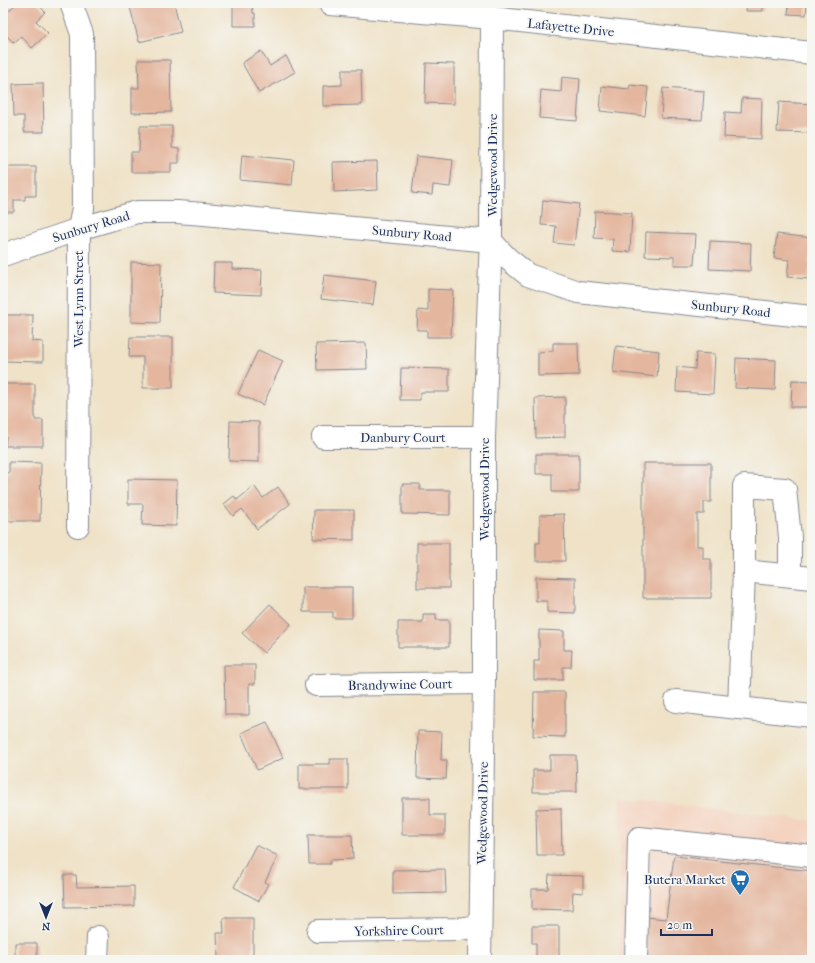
<svg xmlns="http://www.w3.org/2000/svg" width="815" height="963" viewBox="0 0 815 963" font-family="'IM FELL French Canon',serif">
	<rect width="100%" height="100%" fill="#f6f6f2"/>
	<filter id="ink" filterUnits="userSpaceOnUse"><feTurbulence type="fractalNoise" baseFrequency=".025" numOctaves="2"/><feDisplacementMap in="SourceGraphic" scale="8" xChannelSelector="R" yChannelSelector="G"/><feConvolveMatrix kernelMatrix="1 2 1 2 8 2 1 2 1" color-interpolation-filters="sRGB"/></filter>
	<filter id="wash" filterUnits="userSpaceOnUse"><feTurbulence type="fractalNoise" baseFrequency=".012" numOctaves="4" result="noise"/><feDisplacementMap in="SourceGraphic" scale="16" xChannelSelector="R" yChannelSelector="G"/><feGaussianBlur stdDeviation="0.9" result="paint"/><feColorMatrix in="noise" values="0 0 0 0 0 0 0 0 0 0 0 0 0 0 0 0 0 1.4 0 .05"/><feComposite in="paint" operator="in"/></filter>
	<g filter="url(#wash)">
		<rect width="100%" height="100%" fill="#efe2c7"/>
		<polygon fill="#f4d3c0" points="620,797 812,821 812,960 620,960"/>
		<g id="blocks">
			<g fill="#e4b69e">
				<polygon points="17,3 37,3 45,12 36,21 48,33 32,48 21,36 14,43 3,32 3,16"/>
				<polygon points="129,3 174,3 181,32 139,42"/>
				<polygon points="233,3 252,3 253,13 255,13 255,26 233,26"/>
				<polygon points="694,3 713,3 713,6 694,5"/>
				<polygon points="747,3 763,3 763,11 746,11"/>
				<polygon points="789,3 807,3 806,15 788,14"/>
				<polygon points="261,51 270,66 286,56 295,72 259,93 242,63"/>
				<polygon points="138,60 170,60 171,112 132,113 132,88 139,88"/>
				<polygon points="426,63 454,64 454,104 425,103"/>
				<polygon points="342,70 361,70 362,105 323,106 323,86 342,85"/>
				<polygon points="562,77 580,79 577,121 539,118 541,90 561,92"/>
				<polygon points="43,83 44,132 24,132 24,116 14,116 13,84"/>
				<polygon points="630,85 648,87 645,116 600,111 602,86 629,89"/>
				<polygon points="663,88 704,91 702,120 661,118"/>
				<polygon points="742,98 762,99 761,139 724,137 725,112 741,113"/>
				<polygon points="779,102 812,104 812,133 777,132"/>
				<polygon points="140,126 172,126 172,148 179,149 179,163 171,163 171,172 131,172 131,152 139,152"/>
				<polygon points="242,155 294,160 292,185 240,180"/>
				<polygon points="416,156 453,160 450,187 433,185 432,195 412,193"/>
				<polygon points="377,161 378,190 334,192 333,162"/>
				<polygon points="3,167 36,167 36,196 25,196 25,200 14,200 14,212 3,212"/>
				<polygon points="543,200 579,204 574,245 554,243 556,226 541,225"/>
				<polygon points="595,211 632,213 630,252 612,251 613,239 594,238"/>
				<polygon points="646,232 696,234 694,265 674,265 674,257 645,256"/>
				<polygon points="777,234 812,238 808,279 787,277 789,260 774,258"/>
				<polygon points="710,241 751,243 750,271 709,269"/>
				<polygon points="131,262 161,263 160,323 131,322"/>
				<polygon points="214,263 232,263 232,269 262,270 261,295 213,293"/>
				<polygon points="324,275 376,281 373,305 321,299"/>
				<polygon points="428,289 453,290 451,337 427,337 427,330 417,330 418,310 428,311"/>
				<polygon points="3,315 33,315 32,341 43,342 43,362 3,361"/>
				<polygon points="130,337 173,337 173,388 143,388 143,357 129,357"/>
				<polygon points="366,343 367,369 317,370 316,344"/>
				<polygon points="553,343 578,343 579,375 538,376 538,352 553,351"/>
				<polygon points="616,346 659,351 657,377 613,372"/>
				<polygon points="258,350 283,361 263,405 238,394"/>
				<polygon points="696,353 715,354 713,394 676,392 677,367 695,369"/>
				<polygon points="736,358 776,360 775,390 735,388"/>
				<polygon points="401,368 449,369 449,392 421,392 420,400 400,400"/>
				<polygon points="792,380 812,381 812,407 791,407"/>
				<polygon points="3,384 35,384 35,420 43,420 43,446 5,446 6,437 3,437"/>
				<polygon points="565,397 565,437 536,438 535,398"/>
				<polygon points="230,421 259,422 259,462 229,461"/>
				<polygon points="536,454 579,454 579,492 552,492 552,474 536,474"/>
				<polygon points="9,462 41,463 40,521 8,521 8,510 3,510 3,473 9,473"/>
				<polygon points="643,463 711,463 711,502 704,502 704,514 697,514 697,546 703,546 703,559 711,559 711,598 643,598"/>
				<polygon points="128,479 177,480 176,526 142,525 143,504 128,504"/>
				<polygon points="402,484 420,484 420,490 450,490 450,515 402,514"/>
				<polygon points="254,486 263,498 278,487 290,504 257,529 242,509 233,516 224,504 234,496 237,500"/>
				<polygon points="314,510 354,510 354,540 313,539"/>
				<polygon points="564,514 565,561 536,561 536,543 540,543 540,515"/>
				<rect x="417" y="543" width="32" height="45"/>
				<polygon points="536,577 575,578 575,613 547,612 547,601 536,601"/>
				<polygon points="303,587 352,587 352,618 333,618 333,612 303,612"/>
				<polygon points="270,604 291,624 264,653 242,633"/>
				<polygon points="423,614 436,614 436,620 449,620 449,647 398,647 398,622 423,622"/>
				<polygon points="539,630 564,631 564,650 572,650 571,667 563,667 563,680 534,680 534,661 539,661"/>
				<polygon points="224,665 255,665 255,684 249,684 249,715 225,715"/>
				<polygon points="534,692 565,692 565,737 533,736"/>
				<polygon points="267,722 283,758 257,770 241,733"/>
				<polygon points="418,731 442,732 441,760 447,760 446,779 417,778"/>
				<polygon points="550,755 576,755 577,792 533,792 533,770 550,770"/>
				<polygon points="330,759 348,759 348,789 299,789 299,764 330,764"/>
				<polygon points="402,798 430,798 430,815 445,815 445,835 402,835"/>
				<polygon points="561,808 562,855 537,855 536,809"/>
				<polygon points="308,835 352,835 353,859 330,860 330,864 309,864"/>
				<polygon points="256,845 278,856 265,882 268,884 259,901 234,887"/>
				<polygon points="674,856 812,871 812,960 641,960 646,917 666,919"/>
				<polygon points="445,869 446,893 393,894 393,870"/>
				<polygon points="64,875 76,875 77,887 134,886 134,906 65,907"/>
				<polygon points="549,875 583,876 583,893 573,892 572,910 532,909 532,889 548,889"/>
				<polygon points="223,918 253,918 253,957 218,958 217,933 224,933"/>
				<polygon points="532,926 559,926 559,960 536,960 536,943 532,943"/>
				<polygon points="15,943 37,943 37,960 3,960 3,958 15,958"/>
			</g>
		</g>
	</g>
	<g filter="url(#ink)">
		<use href="#blocks" fill-opacity="0" stroke="#858892" stroke-width="1"/>
		<g fill="none" stroke-linecap="round" stroke-linejoin="round">
			<defs>
				<g id="minor">
					<polyline points="71,3 82,34 83,208 79,229 78,526"/>
					<polyline points="330,4 492,18 812,53"/>
					<polyline points="3,255 79,229 137,212 177,212 204,214 491,241 507,258 528,275 578,292 812,317"/>
					<polyline points="323,437 484,437"/>
					<polyline points="790,576 790,537 785,489 744,486 744,571 812,578"/>
					<polyline points="316,685 484,683"/>
					<polyline points="676,701 739,708 744,571"/>
					<polyline points="739,708 812,716"/>
					<polyline points="318,931 458,929 480,926"/>
					<polyline points="97,960 98,937"/>
					<polyline points="480,960 484,683 484,437 491,235 492,18"/>
					<polyline points="636,960 639,838 812,856"/>
				</g>
			</defs>
			<use href="#minor" stroke="#858892" stroke-width="24"/>
			<use href="#minor" stroke="#fff" stroke-width="22"/>
		</g>
	</g>
	<defs>
		<symbol id="supermarket-pin" viewBox="-11 -11 22 30"><path d="M0 17L-7.5 6A9.5 9.5 0 1 1 7.5 6Z" fill="#1f6fb2" stroke="#f6f6f2"/><path d="M-6-5.5h2.5l.6 2H6L4.5 2H-2.5L-4.4-4H-6ZM-1.5 3.2a1.3 1.3 0 1 0 .1 0ZM3 3.2a1.3 1.3 0 1 0 .1 0Z" fill="#fff"/></symbol>
	</defs>
	<g fill-rule="evenodd">
		<use href="#supermarket-pin" x="729" y="868" width="22" height="30"/>
	</g>
	<g text-anchor="middle" stroke-width="3.5" stroke-linejoin="round" paint-order="stroke">
		<g font-size="13" fill="#1b2f5e" stroke="#f6f6f2">
			<text transform="translate(571 27) rotate(6)" y="5">Lafayette Drive</text>
			<text transform="translate(492 165) rotate(-90)" y="5">Wedgewood Drive</text>
			<text transform="translate(91 226) rotate(-17)" y="5">Sunbury Road</text>
			<text transform="translate(412 233) rotate(5)" y="5">Sunbury Road</text>
			<text transform="translate(78 299) rotate(-90)" y="5">West Lynn Street</text>
			<text transform="translate(731 308) rotate(6)" y="5">Sunbury Road</text>
			<text x="403" y="442">Danbury Court</text>
			<text transform="translate(484 489) rotate(-90)" y="5">Wedgewood Drive</text>
			<text transform="translate(400 684) rotate(-1)" y="5">Brandywine Court</text>
			<text transform="translate(482 813) rotate(-89)" y="5">Wedgewood Drive</text>
			<text transform="translate(399 930) rotate(-1)" y="5">Yorkshire Court</text>
		</g>
		<g font-size="13" fill="#1b2f5e" stroke="#f6f6f2" text-anchor="end">
			<text x="726" y="884">Butera Market</text>
		</g>
	</g>
	<rect width="815" height="963" fill="none" stroke="#f6f6f2" stroke-width="16"/>
	<g transform="translate(46 917) rotate(180)" stroke="#f6f6f2" stroke-width="3" paint-order="stroke">
	<path d="M0-3L7 15L0 10L-7 15Z" fill="#1b2f5e"/>
	<text y="-6" font-size="11" font-weight="bold" text-anchor="middle" fill="#1b2f5e">N</text>
	</g>
	<path d="M661 929v6h51v-6" fill="none" stroke="#1b2f5e" stroke-width="2"/>
	<text x="667" y="929" font-size="12" fill="#1b2f5e" stroke="#f6f6f2" stroke-width="3" paint-order="stroke">20 m</text>
</svg>
